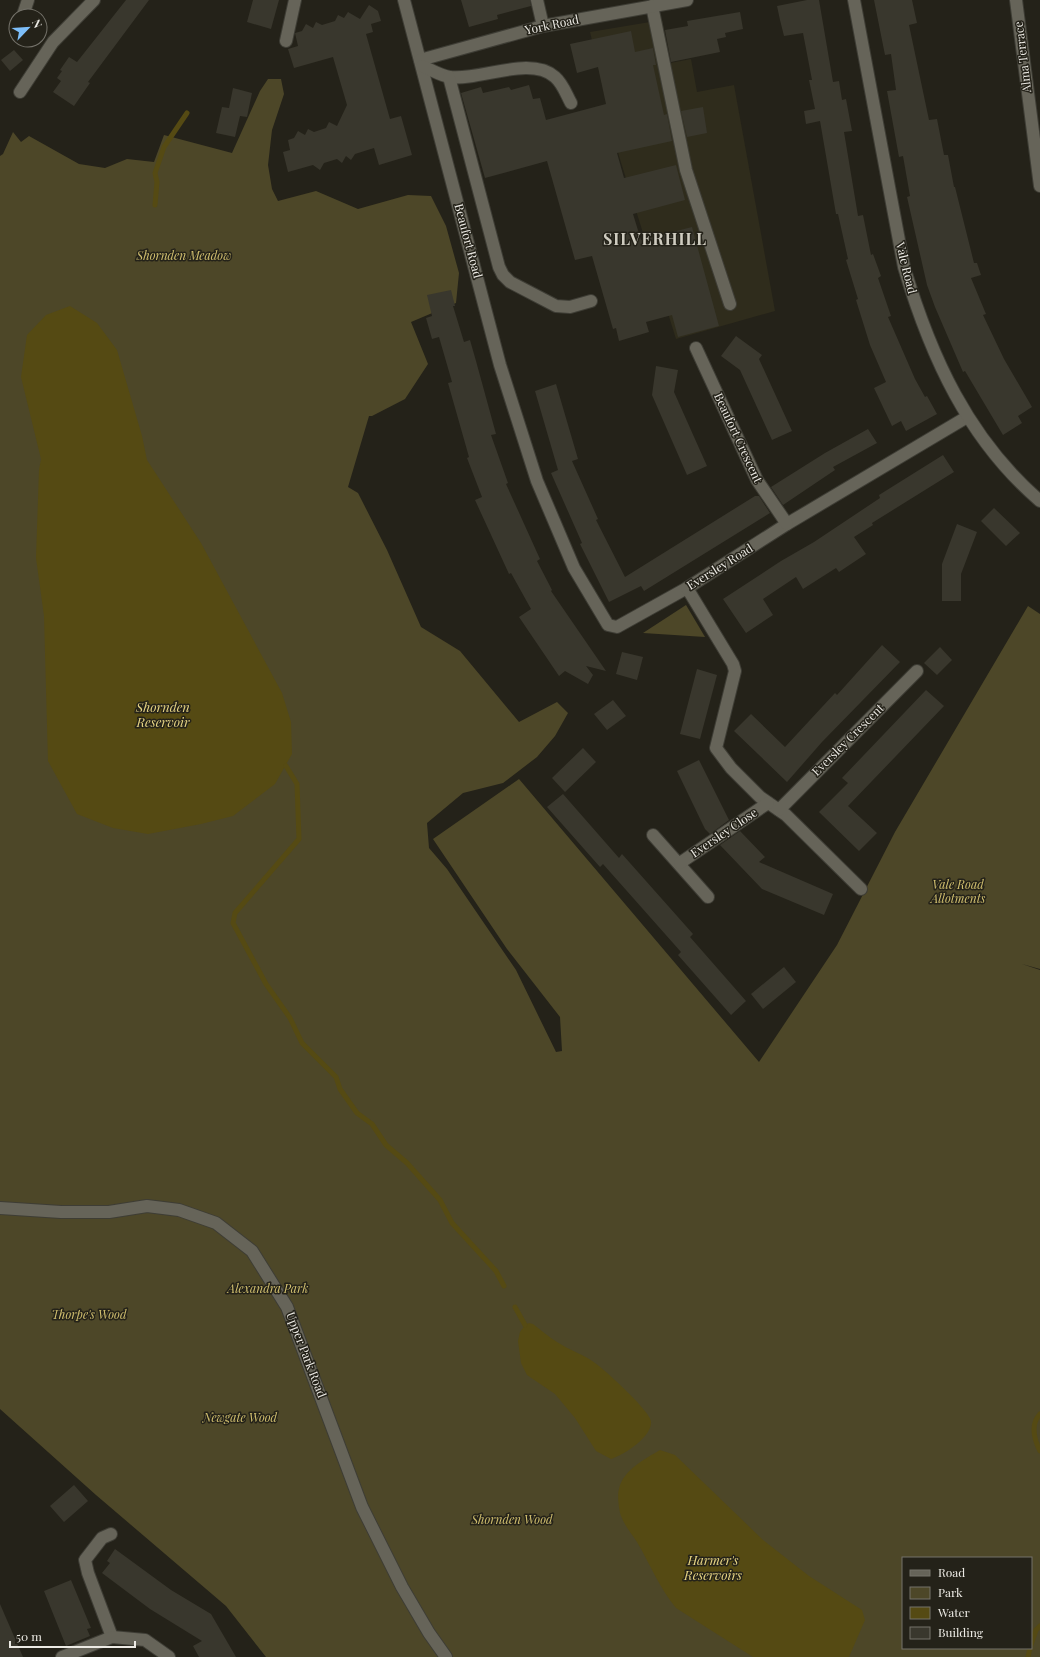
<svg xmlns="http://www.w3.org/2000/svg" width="1040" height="1657" viewBox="0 0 1040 1657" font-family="'Playfair Display',serif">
	<rect width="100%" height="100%" fill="#242219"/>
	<polygon fill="#2f2c1c" points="662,20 670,63 691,59 697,92 734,85 775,311 676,339 619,156 590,32"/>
	<g fill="#4d4728" fill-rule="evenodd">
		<path d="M268 79H281L284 94 272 130 268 165 272 189 278 201 316 191 358 209 408 195 431 196 446 226 459 273 456 303 411 322 428 364 405 399 372 416H369L348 487 358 493 387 550 421 627 460 651 519 722 557 702 568 713 555 736 537 757 503 783 463 793 427 823 429 848 447 869 516 970 556 1052 562 1051 560 1017 507 949 433 839 519 779 759 1062 837 945 895 832 1028 606 1040 614V969L1022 964 1040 970V1657H266L226 1606 96 1495 0 1409V156L3 154 13 132 21 142 29 136 79 164 105 168 127 159 154 162 164 135 232 153 260 91ZM903 1558H1031V1648H903Z"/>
		<polygon points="686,605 705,637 643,633"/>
	</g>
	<g fill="#554a13">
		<polygon points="70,306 97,323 117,350 142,436 147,460 201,543 282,693 291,722 292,754 275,784 233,816 201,824 148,834 113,828 77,814 48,761 44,616 36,558 39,470 41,459 21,377 27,335 46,315"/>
		<path d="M529 1323 533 1324C541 1330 549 1337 557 1342 569 1350 583 1354 595 1363 605 1370 650 1411 651 1421 653 1436 624 1455 611 1459L596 1451 575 1418 555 1394 527 1375 521 1363 518 1341 520 1332 525 1325Z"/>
		<path d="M660 1450 675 1455 763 1540 809 1576 862 1610 865 1620 849 1657H753L676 1608C660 1589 650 1564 637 1542 631 1533 625 1526 621 1516 619 1510 617 1495 619 1489 623 1470 645 1459 660 1450Z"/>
	</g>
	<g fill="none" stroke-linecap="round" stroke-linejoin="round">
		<g stroke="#554a13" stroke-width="5">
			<polyline points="155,205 157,182 155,173 164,147 187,113"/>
			<polyline points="286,766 297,784 299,839 235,913 233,923 266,984 290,1018 302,1043 336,1077 340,1089 357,1113 372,1124 386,1145 407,1163 440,1200 452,1223 496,1271 504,1286"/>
			<polyline points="515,1307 525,1325"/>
			<path d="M1040 1414C1030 1425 1034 1439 1040 1451"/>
			<polyline points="1031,1645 1036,1630 1040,1626"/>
			<polyline points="1028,1657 1030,1648"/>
		</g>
	</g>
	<g fill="#39372d">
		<polygon points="126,0 149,0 88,82 90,83 74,106 53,92 61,81 57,78 62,71 60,70 69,57 77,62"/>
		<polygon points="253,0 279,0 271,29 247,22"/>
		<polygon points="461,0 530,0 531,6 497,15 498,19 469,27"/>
		<polygon points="807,0 819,0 833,82 839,81 842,100 846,99 852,131 844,132 858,216 863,215 871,255 873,254 881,276 878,278 891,316 888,317 915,379 925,397 927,396 937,414 906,431 901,421 892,426 874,388 886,382 870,345 856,300 858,299 846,260 848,259 838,214 836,214 820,121 806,124 804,111 815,109 809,80 812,80 803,33 784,36 780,20 777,6"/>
		<polygon points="874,0 912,0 917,23 909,25 929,120 937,119 944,155 948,155 954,187 955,187 974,263 977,263 981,275 971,278 986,314 983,315 1004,359 1032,407 1018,416 1022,423 1003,435 965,371 963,372 935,307 927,285 907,197 910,196 903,156 899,157 887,91 896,90 891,54 885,55"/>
		<polygon points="369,5 378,11 381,21 371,24 373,32 366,34 390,119 401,116 412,155 379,165 374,148 355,154 351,160 346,156 342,163 337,159 324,163 320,170 313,165 288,172 283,152 290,150 288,140 294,138 298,131 305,135 308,129 314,132 326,128 329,122 337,126 347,105 333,57 294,68 288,49 298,46 295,33 302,31 306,24 313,28 316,22 322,25 335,21 338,15 344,18 348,12 360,19"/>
		<polygon points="740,12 743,29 725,33 726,37 717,39 720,52 671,62 665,30 688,26 687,21"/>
		<polygon points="631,31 635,52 653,48 656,65 653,65 664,115 667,114 672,141 617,153 624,178 676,165 685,200 633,214 641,240 692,227 719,326 678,337 672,315 646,322 649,332 619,341 616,328 613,329 592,256 575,260 547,161 485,178 461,93 481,87 483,93 509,87 511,90 529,85 533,99 540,98 546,120 606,104 598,67 577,73 570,44"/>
		<polygon points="14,50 23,60 10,71 1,60"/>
		<polygon points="233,88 252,93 247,117 240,116 235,137 216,133 222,107 229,108"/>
		<polygon points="703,107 707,133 687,137 681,111"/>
		<polygon points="451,290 455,306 453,306 464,342 470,340 476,361 496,434 491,435 508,483 506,484 540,559 537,561 552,590 551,591 606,671 586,666 593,675 588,684 565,671 559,676 519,617 531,609 511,573 509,574 475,500 482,497 467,458 469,457 448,383 452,382 439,337 432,339 426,318 432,316 427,295"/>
		<polygon points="736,336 762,355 759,359 792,431 772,440 740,370 721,356"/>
		<polygon points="656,366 678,370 674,392 707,466 687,475 652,395"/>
		<polygon points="556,384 578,459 572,461 598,519 596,520 625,577 755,496 759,496 770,513 644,591 641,586 609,602 580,544 582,543 551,473 558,470 535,391"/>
		<polygon points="868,429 877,443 833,467 835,470 783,505 771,487 825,453"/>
		<polygon points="943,455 954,472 872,523 873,525 854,537 866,554 839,572 836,568 803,589 796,577 763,599 773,615 746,633 723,599 781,561 814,542 880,498 879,495"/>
		<polygon points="994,508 1020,533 1006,546 981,521"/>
		<polygon points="957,524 977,532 961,574 961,601 942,601 942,564"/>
		<polygon points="882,645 900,662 822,742 787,782 734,731 751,714 785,747 835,693 837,695"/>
		<polygon points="940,647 952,660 937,675 924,663"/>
		<polygon points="622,652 643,657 637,680 616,674"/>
		<polygon points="697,669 717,675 700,739 680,734"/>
		<polygon points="926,690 944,706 848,806 877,833 859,851 819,812 848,783 842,778"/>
		<polygon points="613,700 626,716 607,730 594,714"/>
		<polygon points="583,748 596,762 565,792 552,778"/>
		<polygon points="699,760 729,820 710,834 705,829 677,771"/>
		<polygon points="563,794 619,858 622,854 693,934 690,937 746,1001 731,1015 678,955 681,952 603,864 600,867 547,807"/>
		<polygon points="740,831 765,857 759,862 833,894 824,915 762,889 720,845"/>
		<polygon points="784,967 796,982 763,1009 751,994"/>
		<polygon points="74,1485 88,1501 64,1522 50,1506"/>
		<polygon points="115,1549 171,1590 211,1614 236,1657 199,1657 193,1646 202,1641 150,1609 102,1573 110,1563 107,1561"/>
		<polygon points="71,1580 91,1628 87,1629 90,1636 66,1646 44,1591"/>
		<polygon points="0,1604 23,1657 0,1657"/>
	</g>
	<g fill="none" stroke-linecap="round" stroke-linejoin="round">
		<defs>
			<g id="minor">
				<polyline points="404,0 500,365 537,481 574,568 608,625 617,627 687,588 787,524 967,417"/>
				<polyline points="537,0 543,26"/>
				<path d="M854 0 904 267C931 357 968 439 1040 501"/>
				<polyline points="1016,0 1040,186"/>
				<polyline points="652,6 686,170 730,304"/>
				<polyline points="23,15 28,0"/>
				<polyline points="286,41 295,0"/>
				<polyline points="420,60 543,26 687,0"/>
				<path d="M422 66C430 69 441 76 450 77 480 81 530 55 555 77 563 84 566 94 571 103"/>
				<polyline points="449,77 499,267 503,275 510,282 556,306 570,307 591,301"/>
				<polyline points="20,92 53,42 94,0"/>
				<polyline points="696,348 757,480 787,524"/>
				<polyline points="687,588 733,664 735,671 716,748 731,768 760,797 786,815 861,889"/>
				<polyline points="779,810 917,671"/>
				<polyline points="653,835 708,897"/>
				<polyline points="680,863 768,803"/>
				<polyline points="0,1208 61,1212 109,1212 147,1206 179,1210 216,1223 252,1251 287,1307 362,1507 402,1587 429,1633 446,1657"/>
				<polyline points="111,1534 102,1538 85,1560 88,1573 112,1637"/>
				<polyline points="62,1657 112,1637 145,1640 169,1657"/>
			</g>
		</defs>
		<use href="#minor" stroke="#3e3d35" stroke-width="14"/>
		<use href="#minor" stroke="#666459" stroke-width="12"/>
	</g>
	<g text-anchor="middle" stroke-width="3" stroke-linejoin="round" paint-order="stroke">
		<g font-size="12" fill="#eceae4" stroke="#242219">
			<text transform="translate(552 25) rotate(-12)" y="4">York Road</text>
			<text transform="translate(1023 57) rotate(-97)" y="4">Alma Terrace</text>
			<text transform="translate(468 241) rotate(75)" y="4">Beaufort Road</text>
			<text transform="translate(906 268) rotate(76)" y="4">Vale Road</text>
			<text transform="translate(738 438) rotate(65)" y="4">Beaufort Crescent</text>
			<text transform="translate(720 567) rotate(-32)" y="4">Eversley Road</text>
			<text transform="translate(848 740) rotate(-45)" y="4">Eversley Crescent</text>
			<text transform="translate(724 833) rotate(-34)" y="4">Eversley Close</text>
			<text transform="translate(306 1355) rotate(69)" y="4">Upper Park Road</text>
		</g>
		<g font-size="12" font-style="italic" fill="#d2c06f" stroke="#242219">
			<text x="184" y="260">Shornden Meadow</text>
			<text x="958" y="889">Vale Road<tspan x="958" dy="14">Allotments</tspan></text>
			<text x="268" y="1293">Alexandra Park</text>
			<text x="89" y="1319">Thorpe's Wood</text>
			<text x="240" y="1422">Newgate Wood</text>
			<text x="512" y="1524">Shornden Wood</text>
		</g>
		<g font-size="13" font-style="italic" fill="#e6d483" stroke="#242219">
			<text x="163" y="712">Shornden<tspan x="163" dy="15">Reservoir</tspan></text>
			<text x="713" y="1565">Harmer's<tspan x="713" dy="15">Reservoirs</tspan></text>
		</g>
		<g font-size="16" font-weight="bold" letter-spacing="1" fill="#cfccc0" stroke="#242219">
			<text x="655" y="245">SILVERHILL</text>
		</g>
	</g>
	<rect x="902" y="1557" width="130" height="92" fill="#242219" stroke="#74726a"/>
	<rect x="910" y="1570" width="20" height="6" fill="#666459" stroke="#74726a"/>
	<text x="938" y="1577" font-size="12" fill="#eceae4">Road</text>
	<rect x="910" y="1587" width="20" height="12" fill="#4d4728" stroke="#74726a"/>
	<text x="938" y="1597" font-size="12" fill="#eceae4">Park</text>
	<rect x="910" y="1607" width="20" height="12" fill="#554a13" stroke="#74726a"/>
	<text x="938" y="1617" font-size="12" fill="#eceae4">Water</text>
	<rect x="910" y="1627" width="20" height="12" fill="#39372d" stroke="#74726a"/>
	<text x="938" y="1637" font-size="12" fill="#eceae4">Building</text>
	<g transform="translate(28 28) rotate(65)"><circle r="19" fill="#242219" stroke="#74726a"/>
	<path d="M0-3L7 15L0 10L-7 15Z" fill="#7dbef9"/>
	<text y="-6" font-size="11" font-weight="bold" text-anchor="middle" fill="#eceae4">N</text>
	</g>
	<path d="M10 1641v6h125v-6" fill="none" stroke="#eceae4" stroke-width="2"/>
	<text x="16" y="1641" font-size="12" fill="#eceae4" stroke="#242219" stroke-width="3" paint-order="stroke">50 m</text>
</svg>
